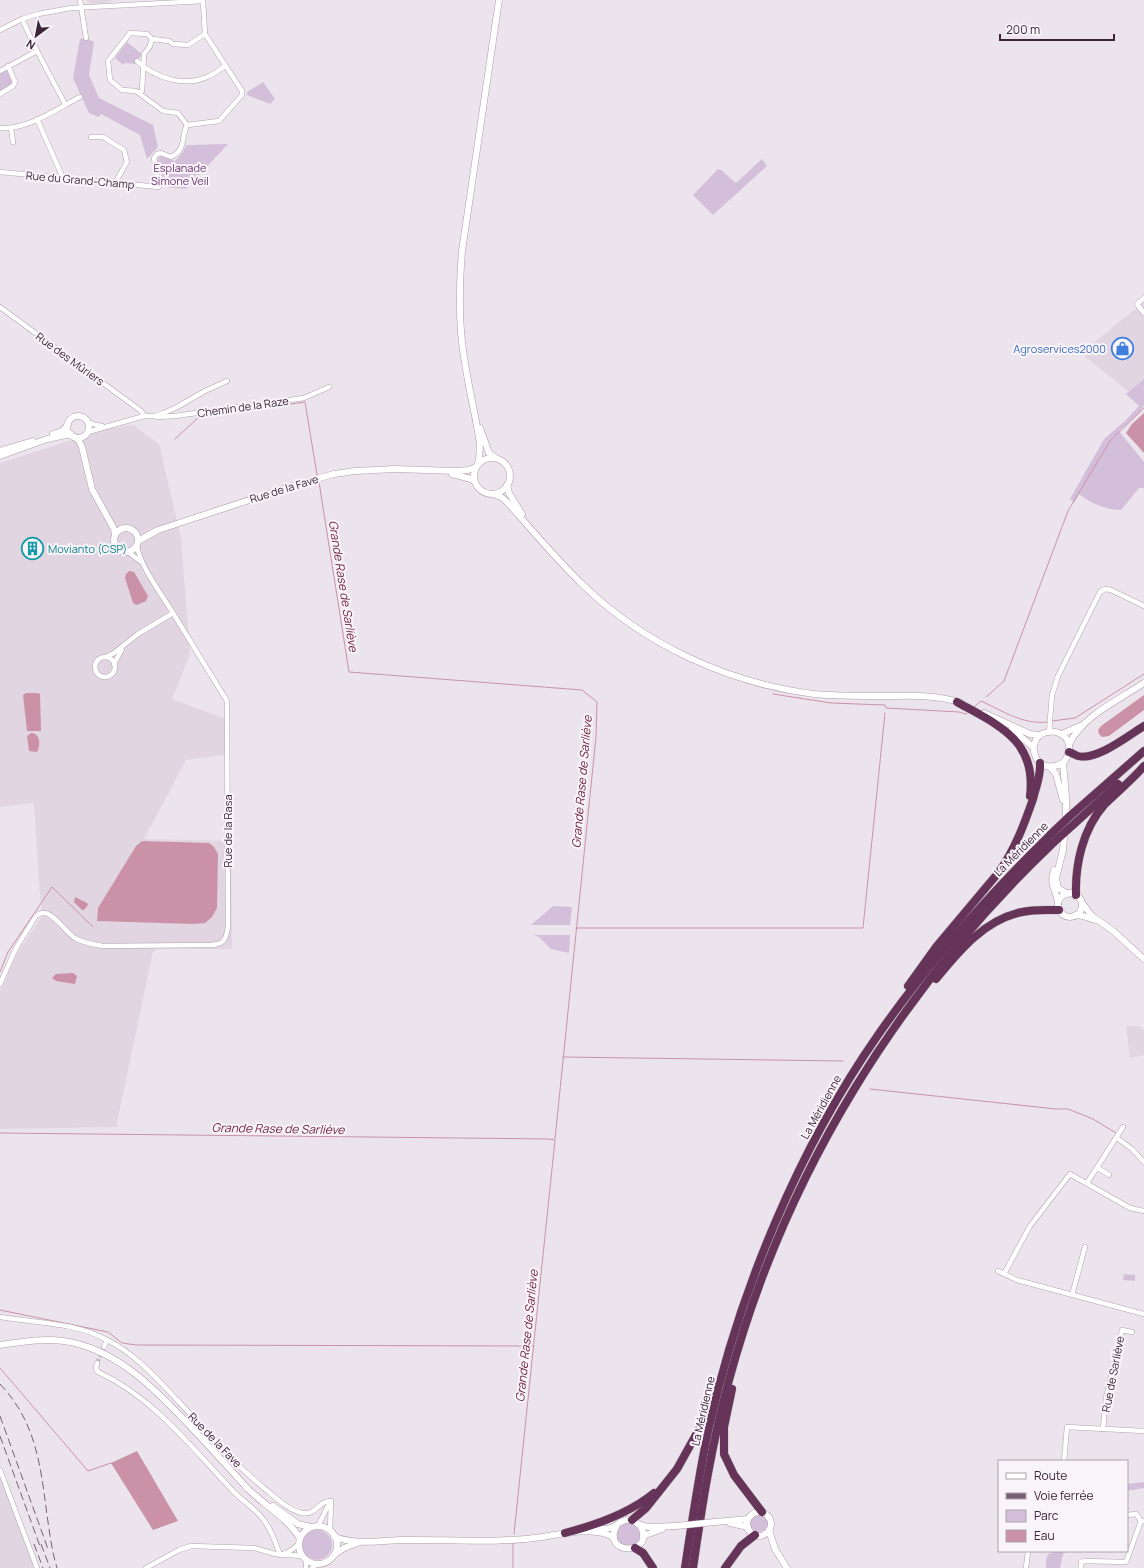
<svg xmlns="http://www.w3.org/2000/svg" width="1144" height="1568" viewBox="0 0 1144 1568" font-family="Manrope,sans-serif">
	<rect width="100%" height="100%" fill="#ece4ec"/>
	<g fill="#e0d5e0">
		<polygon points="86,0 113,0 111,2 92,4"/>
		<polygon points="1144,302 1144,381 1130,393 1081,353"/>
		<polygon points="133,425 159,444 181,538 190,654 172,699 226,719 224,755 186,760 144,839 231,841 232,949 157,949 153,952 116,1127 0,1129 0,991 16,955 42,916 39,882 34,803 0,807 0,463 106,429"/>
		<polygon points="1126,1026 1140,1026 1144,1030 1144,1055 1130,1058"/>
		<polygon points="0,1476 36,1558 40,1568 0,1568"/>
	</g>
	<g fill="#d4bfdb">
		<polygon points="86,38 94,42 89,75 99,98 153,125 158,147 147,159 140,135 101,114 99,117 89,113 73,78 80,39"/>
		<polygon points="127,42 142,54 135,64 125,63 123,65 115,58"/>
		<polygon points="8,66 15,82 0,94 0,71"/>
		<polygon points="263,82 275,99 270,104 247,95 247,92"/>
		<polygon points="228,144 186,189 166,187 157,161 160,156 175,161 183,152 186,145"/>
		<polygon points="762,159 767,166 713,215 693,195 718,169 721,170 736,183"/>
		<path d="M1144 379V406L1138 414 1119 431 1144 462V488H1139L1121 510C1106 510 1090 503 1079 494L1074 503 1070 499 1104 439 1126 420 1139 406 1126 394Z"/>
		<polygon points="553,906 572,907 570,925 531,925"/>
		<polygon points="533,935 570,935 569,953 551,949 539,937"/>
		<polygon points="1124,1274 1135,1275 1135,1281 1123,1280"/>
		<polygon points="1144,1482 1144,1488 1127,1491 1127,1484"/>
		<circle cx="759" cy="1523" r="9"/>
		<circle cx="628" cy="1535" r="12"/>
		<circle cx="317" cy="1545" r="15"/>
		<polygon points="1058,1551 1067,1551 1063,1554 1060,1568 1046,1568 1046,1560 1048,1554"/>
	</g>
	<g fill="#cb92a7">
		<polygon points="1144,413 1144,453 1126,433 1132,424"/>
		<polygon points="129,571 134,572 148,596 146,601 137,605 133,603 125,578 126,574"/>
		<polygon points="26,693 38,693 40,694 41,731 27,731 23,695"/>
		<polygon points="1144,695 1144,710 1109,736 1102,737 1099,734 1098,730 1101,726"/>
		<path d="M31 733C40 733 41 745 37 752L29 751 27 736Z"/>
		<polygon points="142,841 209,843 214,847 218,854 217,908 212,917 205,923 193,924 97,921 98,908 136,846"/>
		<polygon points="75,897 87,903 88,905 84,910 82,910 74,902"/>
		<polygon points="73,973 77,976 75,984 56,981 52,978 56,974"/>
		<polygon points="137,1451 178,1521 153,1530 111,1463"/>
	</g>
	<g fill="none" stroke-linecap="round" stroke-linejoin="round">
		<g stroke="#cb92a7" stroke-width="1">
			<polyline points="175,439 199,417 305,402 317,475"/>
			<polyline points="319,482 349,672 582,690 597,702 596,737 555,1139"/>
			<polyline points="773,694 831,703 885,705 886,707"/>
			<polyline points="986,697 1004,681 1068,511 1110,441 1144,408"/>
			<path d="M974 707 981 701C1003 711 1023 725 1048 722"/>
			<polyline points="886,708 959,712 966,714 969,712"/>
			<polyline points="1052,721 1075,718 1144,674"/>
			<polyline points="576,928 863,928 885,713"/>
			<polyline points="0,972 8,952 52,887 93,927"/>
			<polyline points="563,1057 843,1061"/>
			<polyline points="870,1089 1056,1109 1068,1109 1093,1119 1116,1133"/>
			<polyline points="0,1133 549,1139 555,1140 514,1534"/>
			<polyline points="0,1310 108,1332 122,1343 136,1345 533,1346"/>
			<polyline points="0,1368 88,1471 111,1463"/>
			<polyline points="513,1568 513,1543"/>
		</g>
		<polyline stroke="#c9bec8" stroke-width="4.5" stroke-dasharray="4.5 2" stroke-linecap="butt" points="97,1363 104,1347"/>
		<defs>
			<g id="street">
				<polyline points="80,0 86,38"/>
				<polyline points="22,19 37,51 65,104"/>
				<path d="M0 30 22 19 38 14 71 8 203 1 205 34 242 91V95L219 121 187 125C181 138 186 150 171 157L161 153 157 154 154 158 159 187 0 172"/>
				<path d="M137 61C155 78 186 88 209 76 215 74 220 69 225 66"/>
				<polyline points="0,71 37,51"/>
				<polyline points="139,93 142,91 144,54 150,46 152,39"/>
				<polyline points="0,94 13,86 15,82 8,66"/>
				<polyline points="37,119 63,178"/>
				<polyline points="187,125 178,113 163,111 136,91 122,90 110,80 108,61 130,33 147,34 152,39 169,41 173,44 188,45 205,34"/>
				<path d="M0 128C28 130 56 109 80 97"/>
				<polyline points="11,128 13,142"/>
				<polyline points="91,137 103,137 124,150 127,162 115,183"/>
				<polyline points="1144,298 1137,304 1144,313"/>
				<polyline points="0,307 141,411 144,416"/>
				<polyline points="155,416 157,417 175,416 304,398 329,387"/>
				<polyline points="88,422 96,425 102,426"/>
				<polyline points="88,432 144,416 155,416 164,413 177,407 205,391 227,381"/>
				<polyline points="128,552 140,561"/>
				<path d="M106 657 114 653 138 634 173 613C162 595 140 566 137 546"/>
				<circle cx="105" cy="667" r="10"/>
				<polyline points="114,664 122,649"/>
				<polyline points="1049,732 1052,695 1058,676 1100,592 1105,589 1111,590 1144,606"/>
				<path d="M0 984 16 948 36 916C50 904 63 931 75 938 83 943 92 944 102 946L211 945C224 944 226 940 228 927L227 701 173 613"/>
				<polyline points="1117,1138 1132,1149 1144,1162"/>
				<polyline points="1098,1168 1109,1175"/>
				<polyline points="1087,1183 1123,1127"/>
				<polyline points="998,1271 1017,1280 1144,1314"/>
				<polyline points="1004,1274 1030,1226 1070,1174 1130,1208 1144,1211"/>
				<polyline points="1072,1295 1085,1247"/>
				<path d="M0 1317C35 1323 75 1322 107 1340"/>
				<path d="M104 1347 107 1340C136 1354 158 1380 180 1403 207 1432 233 1463 264 1488 275 1497 288 1510 302 1513 316 1516 319 1500 331 1501"/>
				<path d="M97 1363 96 1369 98 1372C153 1397 191 1447 232 1490 242 1501 257 1509 265 1522 272 1531 276 1544 280 1555"/>
				<polyline points="1103,1429 1106,1398 1122,1330 1132,1332"/>
				<polyline points="1064,1461 1067,1427 1144,1431"/>
				<polyline points="0,1470 37,1568"/>
				<polyline points="1127,1515 1136,1514 1141,1521"/>
				<polyline points="318,1526 330,1502"/>
				<polyline points="330,1531 331,1501"/>
				<polyline points="280,1555 290,1551 299,1544"/>
				<polyline points="146,1568 179,1550 191,1546 254,1548 275,1554 303,1556"/>
				<polyline points="306,1568 306,1560"/>
				<polyline points="312,1568 317,1564"/>
				<polyline points="1026,1568 1028,1551"/>
				<polyline points="1081,1568 1081,1562 1084,1561 1126,1562 1141,1521 1144,1521"/>
			</g>
			<g id="secondary">
				<circle cx="78" cy="427" r="11"/>
				<polyline points="480,428 489,453 496,458"/>
				<polyline points="53,434 62,431 68,425"/>
				<polyline points="75,437 79,441 82,447 92,489 114,529 115,536"/>
				<polyline points="0,451 33,441"/>
				<polyline points="0,456 47,439 71,434"/>
				<circle cx="492" cy="476" r="18"/>
				<path d="M477 466 479 460 480 444C476 417 469 390 465 363 458 326 459 288 462 251L499 0"/>
				<polyline points="452,474 471,479 474,481"/>
				<polyline points="507,485 509,493 522,514"/>
				<path d="M493 494 501 497 507 502C532 530 556 559 583 585 645 645 728 683 814 694 837 696 860 696 883 696 909 696 936 694 961 703"/>
				<circle cx="126" cy="540" r="12"/>
				<polyline points="138,541 158,530 298,484 334,474 355,471 395,469 456,471 468,470 476,467"/>
				<polyline points="984,713 1030,734 1040,735"/>
				<polyline points="1012,729 1033,747"/>
				<polyline points="1062,734 1082,725"/>
				<path d="M1069 744C1084 715 1117 701 1144 683"/>
				<path d="M1063 763C1032 779 1023 734 1049 732 1053 731 1057 732 1061 734 1073 741 1070 755 1063 763L1066 797V813L1063 850 1056 878 1058 888 1068 894"/>
				<polyline points="1050,767 1056,774 1063,800"/>
				<path d="M1054 870C1049 886 1056 888 1058 903"/>
				<circle cx="1070" cy="905" r="12"/>
				<polyline points="1082,903 1092,916 1112,930 1144,959"/>
				<polyline points="1076,915 1083,916 1095,920"/>
				<path d="M0 1345C21 1342 42 1338 64 1341 117 1349 155 1389 190 1426 210 1447 229 1468 248 1489 263 1504 291 1521 300 1539"/>
				<polyline points="273,1506 298,1524 311,1527"/>
				<circle cx="759" cy="1524" r="12"/>
				<polyline points="715,1522 748,1519"/>
				<polyline points="730,1523 748,1527"/>
				<polyline points="638,1524 648,1527 676,1526"/>
				<circle cx="318" cy="1545" r="19"/>
				<polyline points="769,1530 775,1549 787,1568"/>
				<path d="M595 1531C601 1529 608 1529 613 1527 617 1526 618 1523 621 1522 629 1517 638 1521 642 1529 653 1556 600 1555 617 1525"/>
				<path d="M334 1536C349 1545 383 1541 400 1540 447 1539 495 1544 542 1537 562 1534 596 1525 614 1538"/>
				<polyline points="643,1536 662,1529"/>
				<polyline points="335,1554 344,1548 360,1542"/>
			</g>
			<g id="highway">
				<path d="M957 702C998 725 1037 740 1030 796"/>
				<path d="M1069 752C1072 753 1075 755 1078 756 1097 761 1129 735 1144 726"/>
				<polyline points="1070,816 1144,751"/>
				<polyline points="1074,824 1118,784"/>
				<path d="M1076 895C1075 864 1083 829 1104 805 1117 792 1132 780 1144 766"/>
				<path d="M936 979C959 951 984 920 1022 912 1034 909 1047 910 1059 910"/>
				<path d="M908 986 936 947 999 872C1015 849 1024 825 1033 799 1036 786 1041 776 1040 763"/>
				<polyline points="732,1389 724,1427 724,1454 734,1475 762,1512"/>
				<polyline points="632,1520 646,1508 677,1469 702,1424 715,1387"/>
				<path d="M565 1533C596 1525 630 1513 654 1493"/>
				<polyline points="635,1548 643,1553 653,1568"/>
				<path d="M685 1568C692 1521 699 1473 709 1427 739 1292 799 1148 878 1035 929 962 988 896 1051 834"/>
				<path d="M693 1568C702 1505 712 1442 729 1380 785 1173 899 990 1054 842"/>
				<polyline points="725,1568 741,1546 755,1535"/>
			</g>
		</defs>
		<use href="#street" stroke="#b0a3ae" stroke-width="5.5"/>
		<use href="#secondary" stroke="#ae9bac" stroke-width="7"/>
		<use href="#highway" stroke="#c8c2c7" stroke-width="9"/>
		<use href="#street" stroke="#fff" stroke-width="4.5"/>
		<use href="#secondary" stroke="#fff" stroke-width="6"/>
		<use href="#highway" stroke="#653458" stroke-width="8"/>
		<g stroke="#776072" stroke-width="1" stroke-dasharray="8 4" stroke-linecap="butt">
			<path d="M0 1384C40 1426 41 1475 49 1529 51 1542 53 1555 57 1568"/>
			<polyline points="0,1416 48,1549"/>
			<polyline points="0,1436 41,1549"/>
			<polyline points="34,1544 43,1568"/>
			<polyline points="41,1544 50,1568"/>
		</g>
		<defs>
			<polyline id="secondary-bridge" points="676,1526 715,1522"/>
			<g id="highway-bridge">
				<polyline points="1051,834 1070,816"/>
				<polyline points="1054,842 1074,824"/>
			</g>
		</defs>
		<use href="#secondary-bridge" stroke="#ae9bac" stroke-width="7" stroke-linecap="butt"/>
		<use href="#highway-bridge" stroke="#c8c2c7" stroke-width="9" stroke-linecap="butt"/>
		<use href="#secondary-bridge" stroke="#fff" stroke-width="6"/>
		<use href="#highway-bridge" stroke="#653458" stroke-width="8"/>
	</g>
	<defs>
		<symbol id="shop-ring" viewBox="-11 -11 22 22"><circle r="9.5" fill="#f9f4f9" stroke="#3f7fe0" stroke-width="1.5"/><path d="M-5-2.5h2.3a2.7 3.5 0 0 1 5.4 0H5L5.5 6h-11ZM-1.5-2.5h3a1.5 2.3 0 0 0-3 0Z" fill="#3f7fe0"/></symbol>
		<symbol id="building-ring" viewBox="-11 -11 22 22"><circle r="9.5" fill="#f9f4f9" stroke="#0f9aa8" stroke-width="1.5"/><path d="M-4-6H4V6H1V3H-1V6H-4ZM-2.5-4.3h1.7v1.8h-1.7ZM.8-4.3h1.7v1.8H.8ZM-2.5-1h1.7V.8h-1.7ZM.8-1h1.7V.8H.8Z" fill="#0f9aa8"/></symbol>
	</defs>
	<g fill-rule="evenodd">
		<use href="#shop-ring" x="1110" y="336" width="25" height="25"/>
		<use href="#building-ring" x="20" y="536" width="25" height="25"/>
	</g>
	<g text-anchor="middle" stroke-width="4" stroke-linejoin="round" paint-order="stroke">
		<g font-size="11" fill="#67336f" stroke="#f9f4f9">
			<text x="180" y="172">Esplanade<tspan x="180" dy="13">Simone Veil</tspan></text>
		</g>
		<g font-size="11" fill="#3c2537" stroke="#f9f4f9">
			<text transform="translate(80 180) rotate(5)" y="4">Rue du Grand-Champ</text>
			<text transform="translate(70 359) rotate(36)" y="4">Rue des Mûriers</text>
			<text transform="translate(243 407) rotate(-8)" y="4">Chemin de la Raze</text>
			<text transform="translate(284 489) rotate(-17)" y="4">Rue de la Fave</text>
			<text transform="translate(228 831) rotate(-90)" y="4">Rue de la Rasa</text>
			<text transform="translate(1021 849) rotate(-45)" y="4">La Méridienne</text>
			<text transform="translate(821 1107) rotate(-61)" y="4">La Méridienne</text>
			<text transform="translate(1113 1374) rotate(-79)" y="4">Rue de Sarliève</text>
			<text transform="translate(703 1411) rotate(-77)" y="4">La Méridienne</text>
			<text transform="translate(215 1440) rotate(46)" y="4">Rue de la Fave</text>
		</g>
		<g font-size="11" fill="#366cbe" stroke="#f9f4f9" text-anchor="end">
			<text x="1106" y="353">Agroservices2000</text>
		</g>
		<g font-size="11" fill="#0d838f" stroke="#f9f4f9" text-anchor="start">
			<text x="48" y="553">Movianto (CSP)</text>
		</g>
		<g font-size="12" font-style="italic" fill="#722540" stroke="#f9f4f9">
			<text transform="translate(343 586) rotate(81)" y="4">Grande Rase de Sarliève</text>
			<text transform="translate(582 782) rotate(-85)" y="4">Grande Rase de Sarliève</text>
			<text transform="translate(278 1129) rotate(1)" y="4">Grande Rase de Sarliève</text>
			<text transform="translate(527 1336) rotate(-84)" y="4">Grande Rase de Sarliève</text>
		</g>
	</g>
	<rect x="998" y="1460" width="130" height="92" fill="#f9f4f9" stroke="#ada1ab"/>
	<rect x="1006" y="1473" width="20" height="6" fill="#ffffff" stroke="#ada1ab"/>
	<text x="1034" y="1480" font-size="12" fill="#3c2537">Route</text>
	<rect x="1006" y="1493" width="20" height="6" fill="#776072" stroke="#ada1ab"/>
	<text x="1034" y="1500" font-size="12" fill="#3c2537">Voie ferrée</text>
	<rect x="1006" y="1510" width="20" height="12" fill="#d4bfdb" stroke="#ada1ab"/>
	<text x="1034" y="1520" font-size="12" fill="#3c2537">Parc</text>
	<rect x="1006" y="1530" width="20" height="12" fill="#cb92a7" stroke="#ada1ab"/>
	<text x="1034" y="1540" font-size="12" fill="#3c2537">Eau</text>
	<g transform="translate(36 36) rotate(212)" stroke="#f9f4f9" stroke-width="3" paint-order="stroke">
	<path d="M0-3L7 15L0 10L-7 15Z" fill="#3c2537"/>
	<text y="-6" font-size="11" font-weight="bold" text-anchor="middle" fill="#3c2537">N</text>
	</g>
	<path d="M1000 34v6h114v-6" fill="none" stroke="#3c2537" stroke-width="2"/>
	<text x="1006" y="34" font-size="12" fill="#3c2537" stroke="#f9f4f9" stroke-width="3" paint-order="stroke">200 m</text>
</svg>
